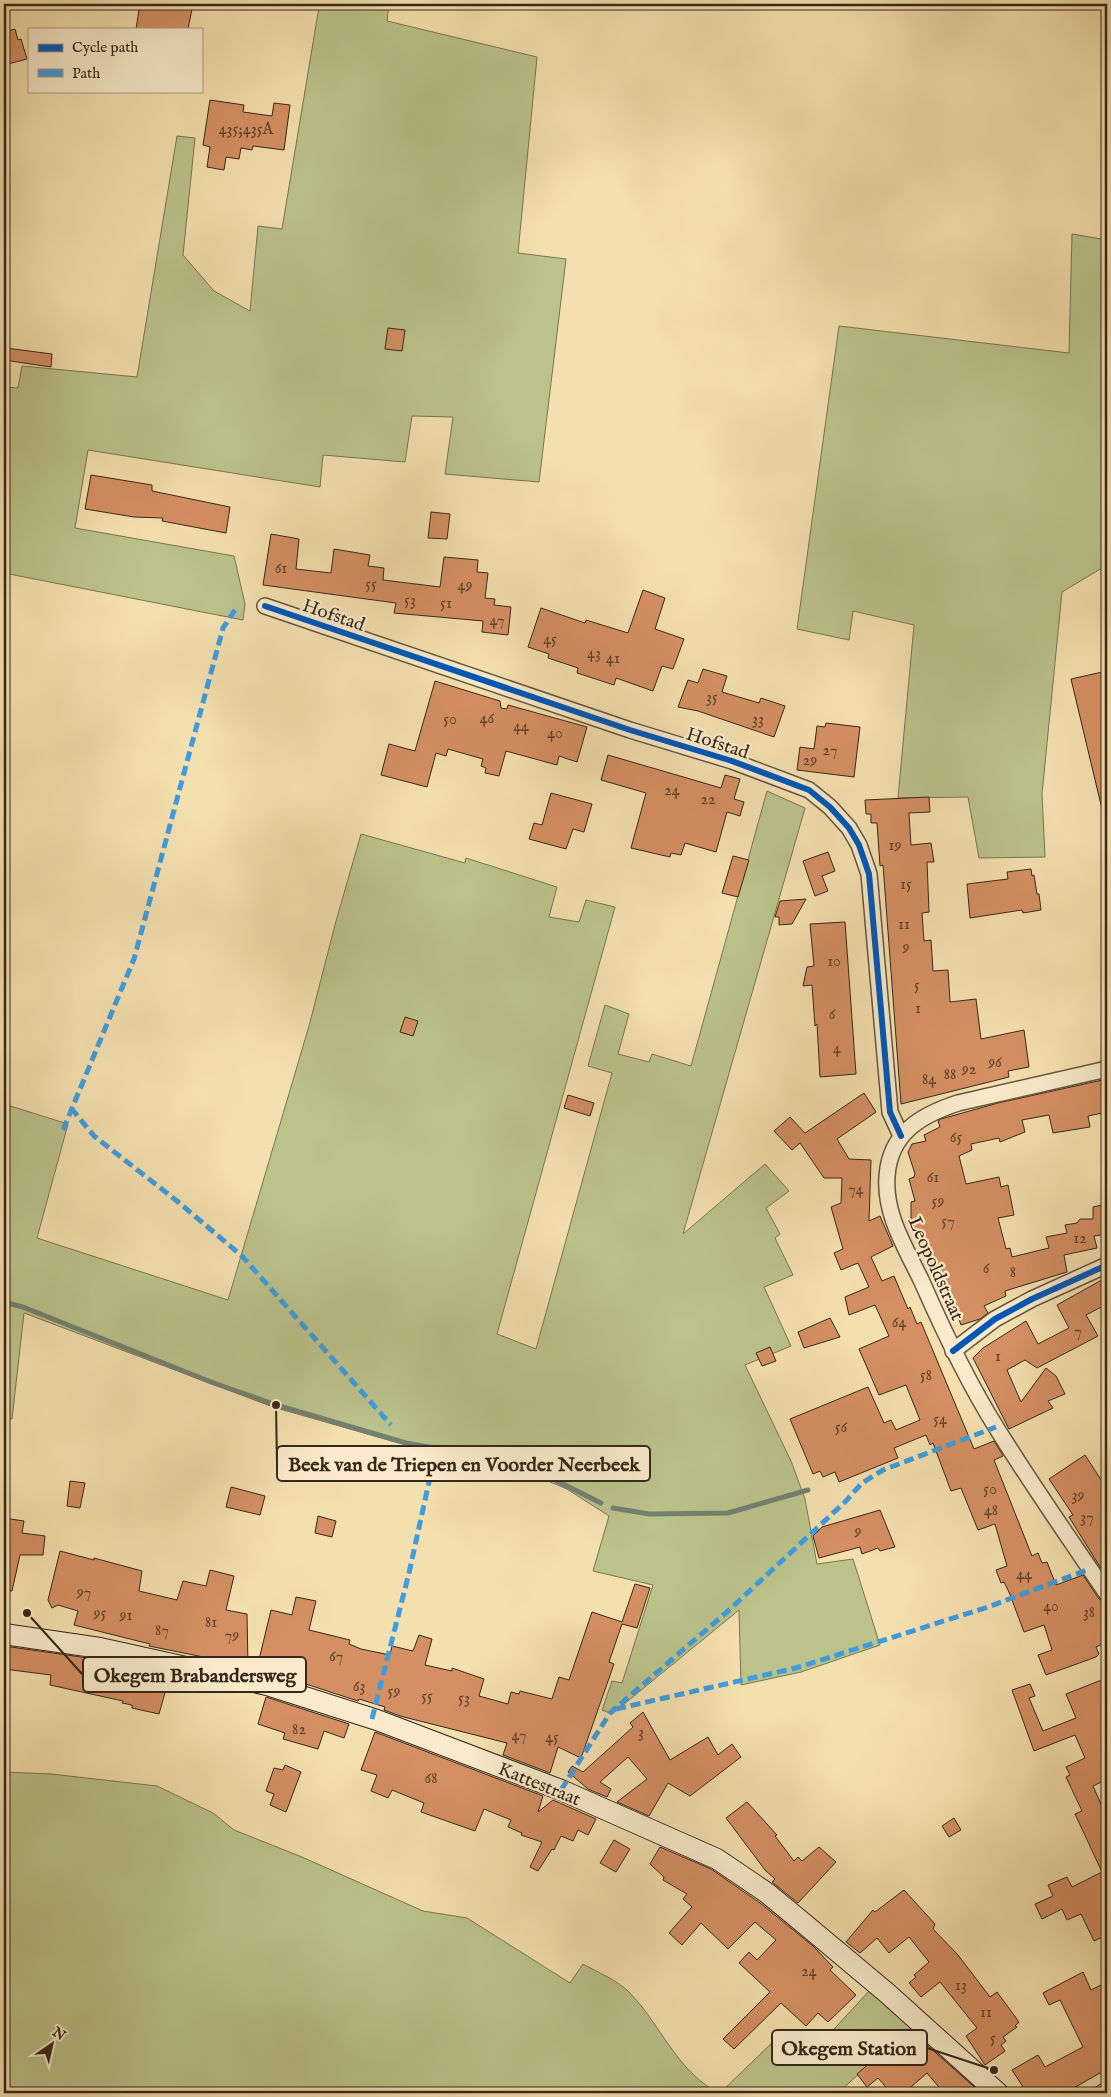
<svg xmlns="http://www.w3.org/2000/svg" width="1111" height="2097" viewBox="0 0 1111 2097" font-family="'IM FELL English',serif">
	<rect width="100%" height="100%" fill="#f4dfae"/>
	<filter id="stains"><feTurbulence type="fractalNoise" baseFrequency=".004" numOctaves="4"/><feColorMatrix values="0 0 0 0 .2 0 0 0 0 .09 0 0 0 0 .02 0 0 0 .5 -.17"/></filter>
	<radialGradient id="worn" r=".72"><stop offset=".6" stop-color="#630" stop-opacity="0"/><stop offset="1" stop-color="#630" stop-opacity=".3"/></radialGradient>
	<g fill="#bbc28a" stroke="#787552">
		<polygon points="310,4 389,4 387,21 537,57 518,253 566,259 539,482 445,474 453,417 412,416 405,462 323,455 320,487 88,450 75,528 234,556 245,604 243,620 4,573 4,387 18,388 22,366 137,377 177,136 195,138 183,255 214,291 250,311 258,226 282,229 319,7"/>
		<polygon points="1072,234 1107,240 1107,565 1062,592 1042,794 1045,857 979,858 968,797 898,798 914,625 853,611 849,640 797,629 839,326 1069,353"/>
		<polygon points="767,791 805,808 683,1234 765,1164 789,1191 766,1208 780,1234 775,1238 793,1275 764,1287 791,1346 745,1365 791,1461 805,1499 817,1564 853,1559 880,1645 801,1672 741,1685 739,1610 612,1714 602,1710 612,1681 622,1683 653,1585 593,1571 609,1516 567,1489 510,1465 392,1441 273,1407 24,1313 12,1419 4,1418 4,1104 68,1124 37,1238 228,1300 309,1026 336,921 361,834 465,863 466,858 557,887 549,917 579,922 586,900 615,907 497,1334 536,1349 612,1073 588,1066 605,1005 629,1014 618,1054 649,1062 652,1054 691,1066"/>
		<path d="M4 1772 51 1774 157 1786 213 1813 234 1830 302 1857 423 1911 467 1918 570 1983 583 1964C597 1972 617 1980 629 1992 662 2026 675 2069 718 2093H4Z"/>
		<polygon points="870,1990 982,2093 968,2093 886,2049 838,2093 720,2093 776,2039 800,2066"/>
	</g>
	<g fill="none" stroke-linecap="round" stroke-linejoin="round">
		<g stroke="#73816f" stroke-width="5">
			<polyline points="4,1302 23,1307 211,1382 276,1405 406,1443 521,1463 601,1503"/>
			<polyline points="613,1508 649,1514 728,1513 808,1490"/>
		</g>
	</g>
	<g fill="#d48f62" stroke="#352819">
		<polygon points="140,4 162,4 192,9 188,29 136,29"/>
		<polygon points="15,29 18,40 21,39 27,59 4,65 4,32"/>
		<polygon points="210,100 244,105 243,112 272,116 274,103 290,105 284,150 253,146 252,150 241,148 239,159 226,157 224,170 207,167 210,147 203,145"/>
		<polygon points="388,328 405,330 402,351 385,349"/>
		<polygon points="6,348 52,354 51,367 4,360"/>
		<polygon points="91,475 152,485 152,491 230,507 226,533 162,521 163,518 134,517 85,509"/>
		<polygon points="431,512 450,514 447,539 428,538"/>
		<polygon points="271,534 299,539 296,569 331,573 334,549 370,555 368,566 384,568 383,580 440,587 444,557 478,560 477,572 488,573 485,598 495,599 494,605 511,607 508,635 482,632 483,621 394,613 396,603 263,585"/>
		<polygon points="643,590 665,598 655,629 684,639 673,669 662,666 653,691 616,678 614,685 577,673 578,668 548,658 549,654 528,647 541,608 585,623 586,620 628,633"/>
		<polygon points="703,669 727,676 722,692 759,703 761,698 785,706 774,737 698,711 678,707 688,680 698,683"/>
		<polygon points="1107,671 1107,809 1102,809 1071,679"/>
		<polygon points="435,681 500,701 501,708 507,709 508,705 587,727 577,762 559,756 557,765 506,751 499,776 485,773 486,768 481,766 483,759 448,749 446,756 436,753 427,787 381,775 389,744 415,751"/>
		<polygon points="826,723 860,727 854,777 797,770 800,747 814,749 817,726 825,727"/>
		<polygon points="608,755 721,788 725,775 740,779 734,799 744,802 740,816 727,812 716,852 685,843 681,855 671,853 670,857 631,848 646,793 601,780"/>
		<polygon points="551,793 592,804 584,832 573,829 566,849 529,839 534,823 542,825"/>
		<polygon points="929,797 930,812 909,813 911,845 931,843 934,862 927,862 929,912 922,913 924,941 931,940 933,971 948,970 950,1002 976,999 981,1039 1024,1030 1029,1067 1008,1071 1009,1077 901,1104 883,865 880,866 877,823 871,823 871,814 866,814 865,800"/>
		<polygon points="828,852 835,871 822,876 828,891 815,896 803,861"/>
		<polygon points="733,856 749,860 738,897 722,893"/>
		<polygon points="1031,869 1032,876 1034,875 1037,894 1039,894 1041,910 1023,913 1022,910 970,918 967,884 1008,879 1007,872"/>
		<polygon points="806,899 792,924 779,925 779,917 775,917 780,901"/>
		<polygon points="845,922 856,1074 820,1077 817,1024 815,1026 812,985 803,986 807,967 814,966 810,924"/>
		<polygon points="405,1017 418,1021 413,1036 400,1032"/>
		<polygon points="1107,1079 1107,1112 1088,1116 1090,1127 1053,1133 1049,1115 1022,1120 1025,1132 1000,1142 999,1138 971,1144 972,1150 959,1156 966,1184 999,1177 1001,1187 1008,1185 1014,1215 998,1218 1006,1249 1010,1248 1012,1257 1049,1248 1046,1237 1067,1233 1065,1225 1077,1223 1080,1219 1093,1219 1093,1207 1107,1204 1107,1234 1094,1236 1097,1248 1064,1255 1067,1272 1005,1291 1006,1296 984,1306 988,1313 980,1319 961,1325 958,1317 952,1320 911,1223 911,1202 915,1201 909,1179 914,1177 915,1174 908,1152 912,1144 926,1141 924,1135 940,1127 938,1121 941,1119 998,1103"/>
		<polygon points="864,1093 876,1112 837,1139 849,1159 871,1160 869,1221 880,1216 893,1246 871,1257 882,1281 894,1276 908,1309 910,1307 917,1324 921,1322 974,1449 994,1441 1002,1454 1003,1456 994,1460 1032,1556 1038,1553 1042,1563 1047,1562 1056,1585 1083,1575 1099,1599 1107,1603 1107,1642 1096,1647 1099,1654 1096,1657 1046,1675 1038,1655 1052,1650 1044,1625 1024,1632 1009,1592 1004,1582 1001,1583 996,1570 1007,1566 995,1524 978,1530 961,1488 951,1491 933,1443 930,1445 926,1435 894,1448 898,1458 839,1482 835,1472 823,1477 820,1471 813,1474 790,1419 868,1387 884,1423 891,1420 896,1430 920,1420 906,1385 879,1395 859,1349 889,1336 875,1305 849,1315 845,1297 869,1287 858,1263 841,1270 834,1253 843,1249 831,1207 841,1203 842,1178 824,1178 800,1143 792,1150 774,1131 790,1117 805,1133"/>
		<polygon points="568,1095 594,1103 590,1116 564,1108"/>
		<polygon points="1107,1277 1107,1304 1086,1315 1098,1336 1037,1368 1025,1360 1007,1370 1021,1402 1046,1368 1056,1376 1065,1394 1048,1401 1053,1408 1009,1429 973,1358 983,1348 1026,1321 1038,1344 1069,1328 1057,1305"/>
		<polygon points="830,1318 840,1337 804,1348 798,1332"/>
		<polygon points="770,1347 776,1361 762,1366 756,1353"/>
		<polygon points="1085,1455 1107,1489 1107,1578 1069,1517 1073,1515 1049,1479"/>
		<polygon points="70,1481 85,1483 80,1508 67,1506"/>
		<polygon points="231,1487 265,1496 260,1515 226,1507"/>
		<polygon points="880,1510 895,1547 880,1551 878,1548 862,1554 860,1547 819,1558 813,1536 822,1527"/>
		<polygon points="318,1516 336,1521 332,1537 315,1533"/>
		<polygon points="4,1518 24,1521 22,1533 45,1536 43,1555 20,1555 12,1591 4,1591"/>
		<polygon points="60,1551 94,1560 94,1558 142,1571 139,1591 177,1600 183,1581 206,1586 210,1570 234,1576 226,1610 247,1614 248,1666 149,1646 150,1644 74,1625 78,1611 58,1605 52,1608 48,1600"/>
		<polygon points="635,1584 650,1588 637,1628 622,1624 609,1662 614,1664 581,1758 558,1747 550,1773 503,1755 507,1743 400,1716 384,1710 385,1707 359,1699 358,1701 257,1668 271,1610 292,1615 296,1597 316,1601 309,1630 350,1640 349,1644 361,1649 390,1655 392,1646 413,1651 419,1635 432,1639 425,1665 452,1671 452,1668 484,1679 479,1696 508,1704 511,1692 519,1694 520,1691 552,1699 559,1677 569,1680 592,1612 622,1622"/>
		<polygon points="4,1646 88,1658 91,1659 90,1662 110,1667 109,1669 168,1682 159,1714 132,1708 132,1705 122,1703 123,1701 50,1685 51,1675 4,1669"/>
		<polygon points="1104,1679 1107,1687 1107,1779 1093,1786 1107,1818 1107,1935 1094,1941 1081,1914 1067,1920 1062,1909 1042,1919 1035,1904 1053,1896 1048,1885 1067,1877 1072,1887 1102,1872 1075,1814 1082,1811 1066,1777 1070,1775 1066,1767 1085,1758 1075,1735 1034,1751 1012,1690 1030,1684 1035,1696 1029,1698 1043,1731 1076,1718 1066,1694"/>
		<polygon points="266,1697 349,1724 344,1738 324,1731 318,1749 283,1739 285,1733 258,1724"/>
		<polygon points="643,1712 670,1760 708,1737 718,1755 732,1744 741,1757 690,1796 668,1783 649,1816 617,1802 647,1779 628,1757 600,1782 611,1789 607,1797 588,1789 568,1772 572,1766 583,1772 633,1727 630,1723"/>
		<polygon points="375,1732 543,1796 538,1812 553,1800 596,1819 588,1835 578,1830 573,1841 561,1836 554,1850 552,1849 538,1871 530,1867 542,1842 521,1835 522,1833 508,1827 511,1820 484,1809 475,1831 421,1812 424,1803 392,1790 388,1798 371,1791 377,1775 361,1770"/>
		<polygon points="285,1765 301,1772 286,1812 270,1805 274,1794 266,1791 274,1768 283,1770"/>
		<polygon points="747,1802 777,1835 775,1836 794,1861 798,1857 802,1861 819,1847 836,1862 798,1903 772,1882 775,1879 765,1870 726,1818"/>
		<polygon points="954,1818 961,1830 949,1837 942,1826"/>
		<polygon points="614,1840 630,1849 616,1872 600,1863"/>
		<polygon points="660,1847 711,1869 760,1903 813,1946 833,1967 830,1970 856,1995 828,2022 818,2013 806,2026 781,2003 734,2049 723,2039 770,1992 739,1963 749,1952 757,1960 776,1940 755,1922 728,1949 701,1923 682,1945 669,1933 692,1907 683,1899 687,1894 663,1880 664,1877 650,1864"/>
		<polygon points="904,1890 935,1924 933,1929 958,1955 990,1997 997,1992 1019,2022 1015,2026 1017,2027 1003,2037 1006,2041 1001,2045 1005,2051 985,2065 966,2036 977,2028 940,1982 921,1997 909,1983 916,1977 914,1975 929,1962 909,1937 889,1953 877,1938 860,1953 846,1942 873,1910 875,1912"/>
		<polygon points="1083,1972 1091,1990 1107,1982 1107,2069 1065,2093 1027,2093 1012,2070 1038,2055 1045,2067 1083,2047 1060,2000 1049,2005 1043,1993"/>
		<polygon points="909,2029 981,2093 944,2093 927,2073 904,2093 891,2093 878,2078 867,2087 857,2074"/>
	</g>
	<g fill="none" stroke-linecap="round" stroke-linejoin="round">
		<defs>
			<g id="minor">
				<polyline points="265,606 630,730 732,761 809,790 830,807 849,828 859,845 869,874 890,1112 901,1136"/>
				<path d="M1107 1069 958 1103C921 1115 890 1133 887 1176 884 1215 906 1248 922 1282 944 1332 967 1381 996 1427 1031 1484 1070 1539 1107 1594"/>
				<polyline points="953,1351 995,1319 1032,1299 1107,1265"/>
				<polyline points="1102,2093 1107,2090"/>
			</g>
			<polyline id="secondary" points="4,1634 100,1648 267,1685 377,1720 561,1790 717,1859 767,1893 807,1926 887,1993 998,2093"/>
		</defs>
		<use href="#minor" stroke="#65563e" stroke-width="18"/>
		<use href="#secondary" stroke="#352819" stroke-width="22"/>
		<use href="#minor" stroke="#f8eaca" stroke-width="15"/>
		<use href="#secondary" stroke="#f8eaca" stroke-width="20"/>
		<g stroke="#3e9cdf" stroke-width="5" stroke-dasharray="10 5" stroke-linecap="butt">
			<polyline points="71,1108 94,1136 177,1201 242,1256 391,1425"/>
			<polyline points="63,1130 134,959 223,628 235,610"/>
			<polyline points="616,1709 796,1668 988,1607 1090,1569"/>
			<polyline points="372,1719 409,1573 436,1450"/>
			<polyline points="561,1790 610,1713 728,1611 845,1502 862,1483 883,1470 996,1427"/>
		</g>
		<defs>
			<g id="cycleway">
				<polyline points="265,606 630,730 732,761 809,790 830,807 849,828 859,845 869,874 890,1112 901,1136"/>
				<polyline points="953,1351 995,1319 1032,1299 1107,1265"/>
			</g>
		</defs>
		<use href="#cycleway" stroke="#f8eaca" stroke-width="9"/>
		<use href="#cycleway" stroke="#0057b8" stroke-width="6"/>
	</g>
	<g text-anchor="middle" stroke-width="4.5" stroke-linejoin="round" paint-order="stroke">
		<g font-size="16" fill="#5d422b">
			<text x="246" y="134">435;435A</text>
			<text x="281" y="573">61</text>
			<text x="371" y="589">55</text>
			<text x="465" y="590">49</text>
			<text x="410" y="605">53</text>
			<text x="446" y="608">51</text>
			<text x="497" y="625">47</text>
			<text x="550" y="644">45</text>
			<text x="594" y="658">43</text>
			<text x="613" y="663">41</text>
			<text x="712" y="702">35</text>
			<text x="487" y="723">46</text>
			<text x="450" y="724">50</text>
			<text x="758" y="724">33</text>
			<text x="521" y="731">44</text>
			<text x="555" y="738">40</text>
			<text x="830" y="755">27</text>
			<text x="810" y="765">29</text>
			<text x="672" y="795">24</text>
			<text x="708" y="804">22</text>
			<text x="895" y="850">19</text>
			<text x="906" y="889">15</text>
			<text x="904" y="929">11</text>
			<text x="906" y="952">9</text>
			<text x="834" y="966">10</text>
			<text x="917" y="990">5</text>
			<text x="918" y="1013">1</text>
			<text x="832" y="1019">6</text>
			<text x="837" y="1053">4</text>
			<text x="995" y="1067">96</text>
			<text x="969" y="1074">92</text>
			<text x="950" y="1079">88</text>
			<text x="929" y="1084">84</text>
			<text x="956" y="1142">65</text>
			<text x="933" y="1182">61</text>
			<text x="856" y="1194">74</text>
			<text x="938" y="1206">59</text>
			<text x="948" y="1226">57</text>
			<text x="1080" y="1243">12</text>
			<text x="986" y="1273">6</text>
			<text x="1013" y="1277">8</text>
			<text x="899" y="1327">64</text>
			<text x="1078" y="1336">7</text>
			<text x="998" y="1361">1</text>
			<text x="926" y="1380">58</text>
			<text x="940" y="1424">54</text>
			<text x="841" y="1432">56</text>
			<text x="990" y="1494">50</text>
			<text x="1078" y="1500">39</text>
			<text x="991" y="1515">48</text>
			<text x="1087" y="1522">37</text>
			<text x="858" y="1536">9</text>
			<text x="1024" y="1579">44</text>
			<text x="84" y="1597">97</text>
			<text x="1051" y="1611">40</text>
			<text x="1089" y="1617">38</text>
			<text x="100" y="1618">95</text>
			<text x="126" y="1620">91</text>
			<text x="211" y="1627">81</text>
			<text x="162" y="1635">87</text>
			<text x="232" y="1640">79</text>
			<text x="336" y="1661">67</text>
			<text x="359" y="1691">63</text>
			<text x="394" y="1696">59</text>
			<text x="427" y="1701">55</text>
			<text x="464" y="1703">53</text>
			<text x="299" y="1734">82</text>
			<text x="641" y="1737">3</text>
			<text x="519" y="1740">47</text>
			<text x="552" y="1742">45</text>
			<text x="431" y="1783">68</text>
			<text x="809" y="1976">24</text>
			<text x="961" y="1990">13</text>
			<text x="986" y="2017">11</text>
			<text x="993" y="2043">5</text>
		</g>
		<g font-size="19" fill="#352819" stroke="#f8eaca">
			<text transform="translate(334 614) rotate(19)" y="7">Hofstad</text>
			<text transform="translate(718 742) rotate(18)" y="7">Hofstad</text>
			<text transform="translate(937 1268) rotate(66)" y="7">Leopoldstraat</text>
			<text transform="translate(540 1783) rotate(22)" y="7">Kattestraat</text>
		</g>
	</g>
	<path fill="none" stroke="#352819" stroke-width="2" d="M276 1405L277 1464M27 1613L83 1675M994 2070L927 2048"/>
	<g fill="#352819" stroke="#f8eaca" stroke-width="2">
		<circle cx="276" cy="1405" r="5"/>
		<circle cx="27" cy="1613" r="5"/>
		<circle cx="994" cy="2070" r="5"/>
	</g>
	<g fill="#f8eaca" stroke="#352819" stroke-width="2">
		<rect x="277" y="1446" width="373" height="35" rx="5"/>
		<rect x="83" y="1657" width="223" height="35" rx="5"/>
		<rect x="772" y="2030" width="155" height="35" rx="5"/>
	</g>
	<g font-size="20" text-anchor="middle" font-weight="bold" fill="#352819">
		<text x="464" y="1471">Beek van de Triepen en Voorder Neerbeek</text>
		<text x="195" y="1682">Okegem Brabandersweg</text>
		<text x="849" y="2055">Okegem Station</text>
	</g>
	<rect width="1111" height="2097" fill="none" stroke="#f4dfae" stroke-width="20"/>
	<rect x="5" y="5" width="1101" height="2087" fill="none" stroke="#352819" stroke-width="2.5"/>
	<rect x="10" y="10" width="1091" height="2077" fill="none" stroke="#352819"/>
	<rect x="28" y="28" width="175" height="65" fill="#f8eaca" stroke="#aa9c83"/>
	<rect x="38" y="44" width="25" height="8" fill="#0057b8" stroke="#aa9c83"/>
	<text x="72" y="52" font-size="15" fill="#352819">Cycle path</text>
	<rect x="38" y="69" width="25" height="8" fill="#3e9cdf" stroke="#aa9c83"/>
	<text x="72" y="78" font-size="15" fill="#352819">Path</text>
	<g transform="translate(52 2044) rotate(34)" stroke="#f8eaca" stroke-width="4" paint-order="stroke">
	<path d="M0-4L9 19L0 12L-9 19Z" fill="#352819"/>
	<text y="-8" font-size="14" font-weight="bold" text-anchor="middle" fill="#352819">N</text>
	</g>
	<rect width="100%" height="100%" filter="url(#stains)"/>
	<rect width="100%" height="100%" fill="url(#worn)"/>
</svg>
